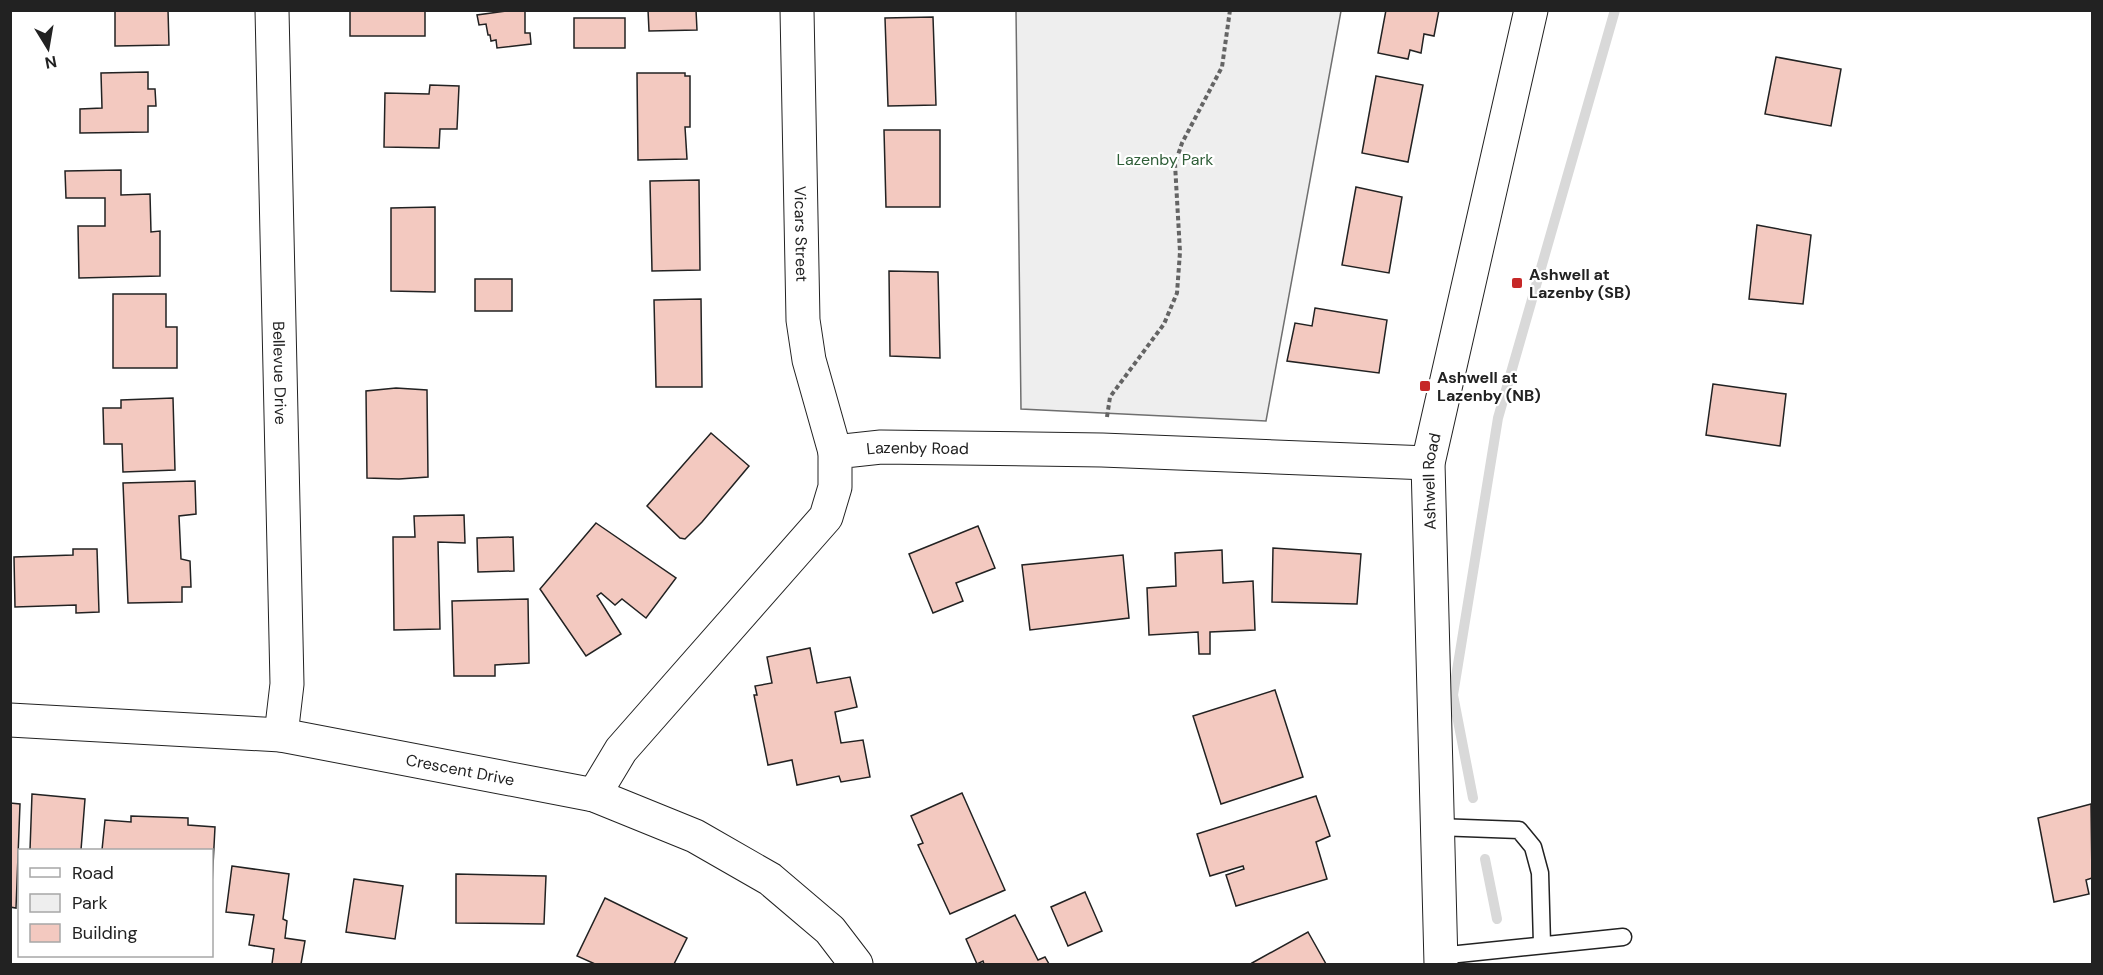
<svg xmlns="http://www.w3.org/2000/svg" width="2103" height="975" viewBox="0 0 2103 975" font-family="'DM Sans',sans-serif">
	<rect width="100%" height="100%" fill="#fff"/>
	<polygon fill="#eee" stroke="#6f6f6f" stroke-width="1.5" points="1016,11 1341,11 1266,421 1021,409"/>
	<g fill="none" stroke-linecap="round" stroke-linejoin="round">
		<g stroke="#d9d9d9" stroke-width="10">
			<polyline points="1473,798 1453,695 1498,418 1615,10"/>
			<polyline points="1485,859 1497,919"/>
		</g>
	</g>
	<g fill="#f3c9c0" stroke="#222" stroke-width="1.5">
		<polygon points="115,10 168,10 169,45 115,46"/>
		<rect x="350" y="10" width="75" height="26"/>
		<polygon points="513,10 525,10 525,33 530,33 531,44 497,48 496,40 491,41 490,35 488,35 486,24 479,25 477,15"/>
		<polygon points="648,10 696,10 697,30 649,31"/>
		<polygon points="1386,10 1439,10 1434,36 1424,34 1421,53 1410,50 1408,59 1378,53"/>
		<polygon points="933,17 936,105 888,106 885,18"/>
		<rect x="574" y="18" width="51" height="30"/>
		<polygon points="1776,57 1841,69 1831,126 1765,114"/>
		<polygon points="148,72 148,89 155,89 156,106 148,106 148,132 80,133 80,109 102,108 101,73"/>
		<polygon points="637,73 685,73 685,76 690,76 690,127 685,127 687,159 638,160"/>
		<polygon points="1376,76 1423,85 1408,162 1362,153"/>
		<polygon points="430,85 459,86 457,129 440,129 439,148 384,147 385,93 429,94"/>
		<polygon points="884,130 940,130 940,207 886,207"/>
		<polygon points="121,170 121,195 150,194 151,232 160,231 160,276 79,278 78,226 105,226 105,198 66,198 65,171"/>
		<polygon points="699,180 700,270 652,271 650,181"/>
		<polygon points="1356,187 1402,197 1389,273 1342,265"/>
		<polygon points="435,207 435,292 391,291 391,208"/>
		<polygon points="1757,225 1811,235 1803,304 1749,299"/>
		<polygon points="889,271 938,272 940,358 890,356"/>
		<rect x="475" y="279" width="37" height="32"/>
		<polygon points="113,294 166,294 166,327 177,327 177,368 113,368"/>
		<polygon points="701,299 702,387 656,387 654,300"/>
		<polygon points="1315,308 1387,320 1379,373 1287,361 1295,323 1312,326"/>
		<polygon points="1713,384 1786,394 1780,446 1706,435"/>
		<polygon points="396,388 427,390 428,477 399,479 367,478 366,391"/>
		<polygon points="173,398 175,470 123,472 122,444 104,444 103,408 121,408 121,400"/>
		<polygon points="711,433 749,466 702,522 685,539 680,538 647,506"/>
		<polygon points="195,481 196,514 179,516 181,559 190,561 191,587 182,587 182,602 128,603 123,483"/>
		<polygon points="464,515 465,543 438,542 440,629 394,630 393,537 415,537 414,516"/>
		<polygon points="596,523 676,578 646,618 622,599 615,605 601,593 597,596 621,634 586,656 540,589"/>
		<polygon points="978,526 995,568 956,583 963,601 933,613 909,554"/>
		<polygon points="513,537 514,571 478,572 477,538"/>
		<polygon points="1273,548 1361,554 1357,604 1272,602"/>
		<polygon points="73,549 97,549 99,612 76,613 76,605 15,607 14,557 73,555"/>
		<polygon points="1222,550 1223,583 1253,581 1255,630 1210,632 1210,654 1199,654 1198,632 1149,635 1147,588 1176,586 1175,553"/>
		<polygon points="1123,555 1129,618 1030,630 1022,565"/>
		<polygon points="528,599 529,663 495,665 495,676 454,676 452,601"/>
		<polygon points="810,648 817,683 850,677 857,707 835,712 841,743 863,740 870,777 841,782 839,776 797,785 792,760 768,765 754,695 757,695 755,686 772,683 767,657"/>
		<polygon points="1275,690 1303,777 1221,804 1193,716"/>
		<polygon points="962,793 1005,890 950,914 918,845 923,843 911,816"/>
		<polygon points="32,794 85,799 81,850 30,850"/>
		<polygon points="1316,796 1330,836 1316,842 1327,879 1236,906 1226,875 1244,869 1243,866 1210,876 1197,834"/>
		<polygon points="10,803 20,804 16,908 10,907"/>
		<polygon points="2091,804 2092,878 2086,880 2089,894 2054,902 2038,818"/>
		<polygon points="131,816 188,818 188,825 215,827 212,885 212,850 102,850 105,820 131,822"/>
		<polygon points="232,866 289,874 283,919 287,921 285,938 305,941 301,964 272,964 274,949 249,945 254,915 226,912"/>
		<polygon points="456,874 546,876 544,924 456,923"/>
		<polygon points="354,879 403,886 395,939 346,932"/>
		<polygon points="1085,892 1102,931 1068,946 1051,907"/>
		<polygon points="605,898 687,938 674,964 595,964 577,956"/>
		<polygon points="1015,915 1038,960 1045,957 1049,964 984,964 983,961 977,964 966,939"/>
		<polygon points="1308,932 1326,964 1253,964 1252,963"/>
	</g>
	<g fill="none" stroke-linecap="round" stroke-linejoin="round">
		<defs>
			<g id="service">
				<polyline points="1436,827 1519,830 1533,847 1540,873 1542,944"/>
				<polyline points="1439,956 1623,937"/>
			</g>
			<g id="minor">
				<path id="s1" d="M272 10 287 684 281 735"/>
				<path id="s2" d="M797 10 803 320 809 360 835 452"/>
				<path id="s3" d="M10 720 281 735 594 795 695 836 770 879 830 930 856 964"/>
				<path id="s4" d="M594 795 621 750 826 517 835 487V452L881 447 1102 450 1428 463"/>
			</g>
			<g id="tertiary">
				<path id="s5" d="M1441 964 1428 463 1531 10"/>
			</g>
		</defs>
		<use href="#service" stroke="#222" stroke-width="19"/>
		<use href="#minor" stroke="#222" stroke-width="35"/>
		<use href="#tertiary" stroke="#222" stroke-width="35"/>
		<polyline stroke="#646464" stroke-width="4" stroke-dasharray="4.5 3" stroke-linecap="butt" points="1107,417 1110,397 1164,324 1177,293 1180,252 1175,164 1182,143 1222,67 1230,10"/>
		<use href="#service" stroke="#fff" stroke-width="16"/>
		<use href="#minor" stroke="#fff" stroke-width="33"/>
		<use href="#tertiary" stroke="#fff" stroke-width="33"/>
	</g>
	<g fill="#c62828" stroke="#fff" stroke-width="2">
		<rect x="1511" y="277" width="12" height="12" rx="3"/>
		<rect x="1419" y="380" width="12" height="12" rx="3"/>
	</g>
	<g text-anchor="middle" stroke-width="4.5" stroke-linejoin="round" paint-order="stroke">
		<g font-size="16" fill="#2f5e38" stroke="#fff">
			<text x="1165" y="165">Lazenby Park</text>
		</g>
		<g font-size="16" fill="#222" stroke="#fff">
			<text dy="6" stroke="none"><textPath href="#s2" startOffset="224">Vicars Street</textPath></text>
			<text dy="6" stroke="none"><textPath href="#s1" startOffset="363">Bellevue Drive</textPath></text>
			<text dy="6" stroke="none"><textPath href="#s4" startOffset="512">Lazenby Road</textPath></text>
			<text dy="6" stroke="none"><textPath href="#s5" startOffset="483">Ashwell Road</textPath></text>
			<text dy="6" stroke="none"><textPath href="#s3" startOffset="454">Crescent Drive</textPath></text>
		</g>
		<g font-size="16" font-weight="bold" fill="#222" stroke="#fff" text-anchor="start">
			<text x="1529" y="280">Ashwell at<tspan x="1529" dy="18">Lazenby (SB)</tspan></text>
			<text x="1437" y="383">Ashwell at<tspan x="1437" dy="18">Lazenby (NB)</tspan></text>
		</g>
	</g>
	<rect width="2103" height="975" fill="none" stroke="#222222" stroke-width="24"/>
	<rect x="18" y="849" width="195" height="108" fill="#ffffff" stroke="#a7a7a7" stroke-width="1.5"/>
	<rect x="30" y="868" width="30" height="9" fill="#ffffff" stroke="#a7a7a7" stroke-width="1.5"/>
	<text x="72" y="879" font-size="18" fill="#222222">Road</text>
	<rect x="30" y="894" width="30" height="18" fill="#eeeeee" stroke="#a7a7a7" stroke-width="1.5"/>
	<text x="72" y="909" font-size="18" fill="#222222">Park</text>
	<rect x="30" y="924" width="30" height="18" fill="#f3c9c0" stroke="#a7a7a7" stroke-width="1.5"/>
	<text x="72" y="939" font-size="18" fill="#222222">Building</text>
	<g transform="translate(48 48) rotate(169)" stroke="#ffffff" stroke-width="4.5" paint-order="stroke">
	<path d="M0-4.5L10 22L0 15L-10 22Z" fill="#222222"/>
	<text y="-9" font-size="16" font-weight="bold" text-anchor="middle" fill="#222222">N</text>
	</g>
</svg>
